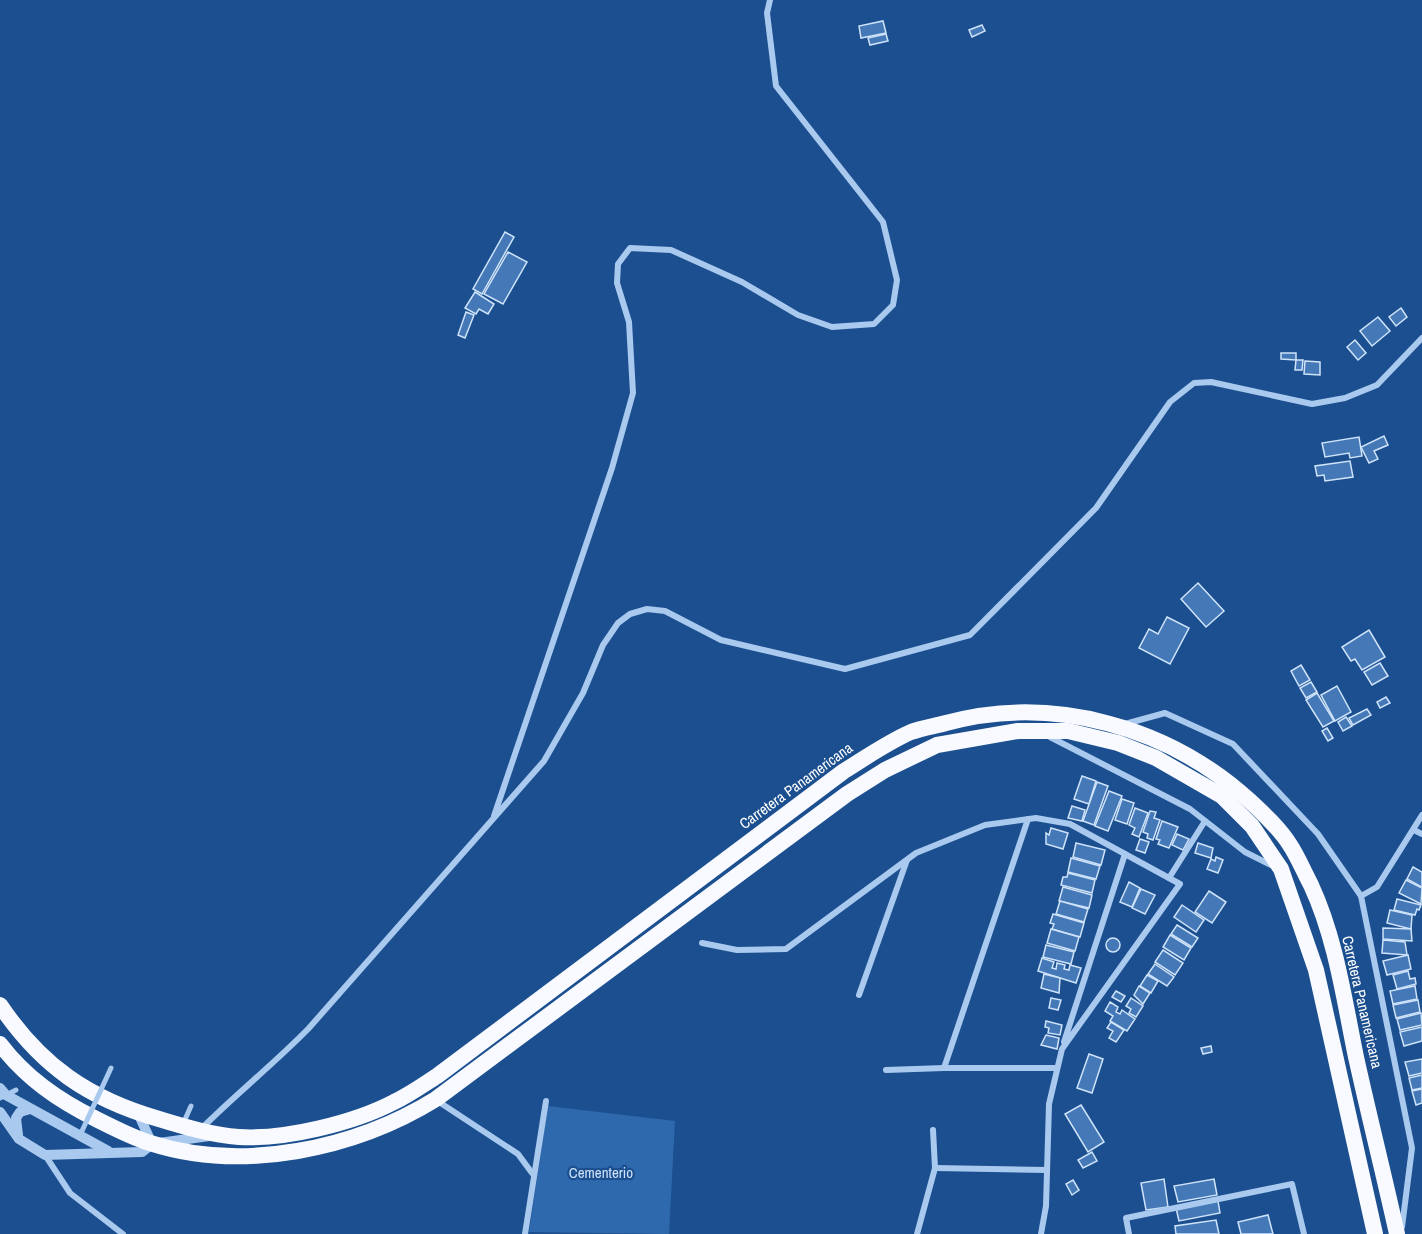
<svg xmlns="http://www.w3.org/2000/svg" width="1422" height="1234" viewBox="0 0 1422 1234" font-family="'Archivo Narrow',sans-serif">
	<rect width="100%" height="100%" fill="#1b4f8f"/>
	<polygon fill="#2e69ad" points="548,1106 675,1121 669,1234 529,1232"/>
	<g fill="#4478b7" stroke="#cfe3fa" stroke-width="1.5">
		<polygon points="883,21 886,33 861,38 859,26"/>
		<polygon points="982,25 985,31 972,37 969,30"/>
		<polygon points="886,34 888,41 870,45 868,38"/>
		<polygon points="505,232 514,237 482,294 473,289"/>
		<polygon points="508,252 527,262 503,304 484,294"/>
		<polygon points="475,292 494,304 488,314 479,309 476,314 465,308"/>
		<polygon points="1401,308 1407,317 1396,326 1389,317"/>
		<polygon points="466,312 474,315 465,338 458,335"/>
		<polygon points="1378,317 1390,331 1372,346 1360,331"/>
		<polygon points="1355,340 1366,353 1358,360 1347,347"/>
		<polygon points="1281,353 1296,353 1296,360 1281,359"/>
		<polygon points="1296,360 1303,360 1302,370 1295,370"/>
		<polygon points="1305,361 1320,362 1320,375 1304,374"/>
		<polygon points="1384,436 1388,445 1374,451 1378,459 1369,463 1361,447"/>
		<polygon points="1359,437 1362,456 1350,458 1349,453 1325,457 1322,443"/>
		<polygon points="1350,461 1353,477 1325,481 1324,475 1317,476 1315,466"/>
		<polygon points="1198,583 1224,611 1206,627 1181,599"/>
		<polygon points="1167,617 1189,628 1170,664 1139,648 1149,629 1158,634"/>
		<polygon points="1369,630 1385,657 1362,670 1355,659 1351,661 1342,647"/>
		<polygon points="1380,663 1388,676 1372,685 1364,672"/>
		<polygon points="1301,665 1310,680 1299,686 1291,671"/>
		<polygon points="1311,682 1317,692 1306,698 1300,688"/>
		<polygon points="1337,686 1351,712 1335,721 1321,695"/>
		<polygon points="1317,693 1334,721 1323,727 1306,700"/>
		<polygon points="1386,697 1390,703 1380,708 1377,702"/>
		<polygon points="1367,709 1371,715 1353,725 1349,718"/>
		<polygon points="1346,717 1352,726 1343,731 1338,722"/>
		<polygon points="1327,728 1333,738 1328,741 1322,731"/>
		<polygon points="1082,776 1096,781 1089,804 1074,799"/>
		<polygon points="1097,782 1108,786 1094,825 1083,821"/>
		<polygon points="1109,791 1122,796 1108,831 1095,826"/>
		<polygon points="1122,799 1134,803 1127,824 1115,820"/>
		<polygon points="1072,806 1085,810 1082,821 1068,818"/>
		<polygon points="1135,808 1148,813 1139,837 1132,834 1135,828 1129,825"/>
		<polygon points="1150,811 1156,812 1154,818 1160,820 1153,840 1147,838 1148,834 1143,832"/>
		<polygon points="1162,821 1178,827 1169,848 1158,844 1160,840 1156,839"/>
		<polygon points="1051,828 1068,833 1063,849 1046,844 1046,833 1049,835"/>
		<polygon points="1177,834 1189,839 1183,850 1172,845"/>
		<polygon points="1140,839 1149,842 1145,853 1136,850"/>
		<polygon points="1076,843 1105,850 1101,865 1073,857"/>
		<polygon points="1198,843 1213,848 1211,858 1195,853"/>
		<polygon points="1216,857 1223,860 1218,873 1207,869 1211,859 1215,861"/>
		<polygon points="1071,858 1100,866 1096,879 1068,872"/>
		<polygon points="1413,867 1422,872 1422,887 1407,879"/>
		<polygon points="1068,873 1095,880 1092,893 1061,885 1063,877 1067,877"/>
		<polygon points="1406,880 1422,888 1421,904 1399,893"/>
		<polygon points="1129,882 1140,888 1132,907 1120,902"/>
		<polygon points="1063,887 1092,895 1089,908 1059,901"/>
		<polygon points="1141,889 1155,895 1145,914 1132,908"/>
		<polygon points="1209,891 1226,902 1212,923 1195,912"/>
		<polygon points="1397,899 1421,905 1419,910 1417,909 1415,915 1394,910"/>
		<polygon points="1060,901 1088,909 1084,922 1056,914"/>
		<polygon points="1182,905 1204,920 1196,932 1174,917"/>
		<polygon points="1390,910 1412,915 1411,929 1387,923"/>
		<polygon points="1053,914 1084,923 1080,937 1052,929 1054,924 1050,923"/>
		<polygon points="1177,925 1198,938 1192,947 1171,934"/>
		<polygon points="1383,928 1411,929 1412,941 1383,939"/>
		<polygon points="1051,929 1079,937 1075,951 1047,943"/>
		<polygon points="1170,935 1191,948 1184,960 1163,947"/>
		<circle cx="1113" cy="945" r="7"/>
		<polygon points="1383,940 1405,942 1407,955 1382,953"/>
		<polygon points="1046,945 1074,952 1071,964 1043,957"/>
		<polygon points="1163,950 1183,963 1175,975 1155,962"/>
		<polygon points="1408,955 1411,969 1387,975 1383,961"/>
		<polygon points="1042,958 1054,962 1052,968 1056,969 1057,963 1065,965 1064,969 1069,970 1070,965 1081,968 1076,983 1038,971"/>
		<polygon points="1155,964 1174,977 1167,986 1148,974"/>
		<polygon points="1408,971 1410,979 1415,978 1416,984 1397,989 1393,975"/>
		<polygon points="1044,974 1060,978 1059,993 1041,988"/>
		<polygon points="1147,975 1158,981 1151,993 1140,986"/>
		<polygon points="1139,986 1150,993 1143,1004 1134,995"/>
		<polygon points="1415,986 1417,999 1393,1004 1390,991"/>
		<polygon points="1116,991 1125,996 1121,1002 1112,997"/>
		<polygon points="1051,998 1061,1000 1058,1010 1049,1008"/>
		<polygon points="1131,998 1143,1006 1136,1017 1129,1013 1131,1009 1126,1006"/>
		<polygon points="1418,1000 1420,1012 1396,1018 1393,1005"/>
		<polygon points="1110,1002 1118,1007 1116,1012 1120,1014 1122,1010 1135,1019 1127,1031 1110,1021 1113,1016 1105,1011"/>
		<polygon points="1421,1013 1422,1025 1400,1030 1397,1019"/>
		<polygon points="1046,1021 1062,1025 1060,1035 1048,1033 1049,1028 1045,1027"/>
		<polygon points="1111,1022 1124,1030 1116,1042 1109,1038 1113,1031 1107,1028"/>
		<polygon points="1422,1027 1422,1041 1404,1046 1400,1032"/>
		<polygon points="1046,1035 1059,1038 1057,1049 1041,1045"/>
		<polygon points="1211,1046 1212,1052 1203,1054 1201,1048"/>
		<polygon points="1089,1054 1103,1059 1092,1093 1077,1088"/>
		<polygon points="1422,1059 1422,1073 1409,1076 1405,1062"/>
		<polygon points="1422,1075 1422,1088 1412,1090 1409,1078"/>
		<polygon points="1422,1089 1422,1103 1416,1105 1412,1091"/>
		<polygon points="1081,1105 1104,1142 1088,1152 1065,1114"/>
		<polygon points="1092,1152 1097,1161 1083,1168 1078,1160"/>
		<polygon points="1164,1179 1168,1207 1146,1210 1141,1183"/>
		<polygon points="1214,1179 1217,1195 1178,1202 1174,1186"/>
		<polygon points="1073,1180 1079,1190 1072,1195 1066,1184"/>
		<polygon points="1218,1201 1220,1213 1179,1221 1176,1208"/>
		<polygon points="1268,1215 1273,1234 1241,1234 1238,1222"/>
		<polygon points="1216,1220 1219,1234 1176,1234 1175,1226"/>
	</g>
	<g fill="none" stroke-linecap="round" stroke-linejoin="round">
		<g stroke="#a9c9ee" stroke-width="5">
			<polyline points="0,1098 16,1090"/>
			<polyline points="183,1124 191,1106"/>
		</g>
		<g stroke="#a9c9ee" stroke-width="6">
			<polyline points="1125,724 1165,713 1233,744 1318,834 1361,896 1412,1148 1402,1227"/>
			<polyline points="1050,737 1190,809 1245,852 1271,865"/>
			<polyline points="494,816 612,468 633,393 629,322 617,283 618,264 630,248 671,250 742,282 798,315 832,327 874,324 893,305 897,280 883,222 776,86 767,13 770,0"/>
			<polyline points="1028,819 944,1068 1057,1068"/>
			<polyline points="1414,830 1422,834"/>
			<polyline points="1169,878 1205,821"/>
			<polyline points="1361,896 1377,887 1422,815"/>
			<polyline points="702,943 737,950 786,949 916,853 985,825 1036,818 1070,824 1180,884 1062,1049 1049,1104 1046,1206 1041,1234"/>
			<polyline points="859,995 907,860"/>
			<polyline points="1064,1042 1125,854"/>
			<polyline points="886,1070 944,1068"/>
			<polyline points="436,1100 518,1154 532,1173"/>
			<path d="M202 1128C237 1093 275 1063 309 1028L544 761 583 693 603 645 618 623 630 614 647 609 665 611 721 640 845 669 970 635 1096 508 1170 402 1194 383 1211 382 1312 404 1345 398 1377 385 1422 338"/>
			<polyline points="45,1155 70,1193 123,1234"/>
			<polyline points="935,1168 1047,1170"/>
			<polyline points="525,1234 546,1101"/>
			<polyline points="917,1234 935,1168 933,1130"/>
			<polyline points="1129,1234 1126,1218 1292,1184 1304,1234"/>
		</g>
		<g stroke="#a9c9ee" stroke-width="10">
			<polyline points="0,1088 6,1095 108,1151"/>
			<polyline points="0,1112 19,1139 45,1155 142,1152 152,1144 209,1136"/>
			<polyline points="138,1113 152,1144"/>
			<polyline points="18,1135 16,1118 20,1112 30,1109"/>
		</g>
		<g stroke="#f8faff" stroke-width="16">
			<path d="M0 1005C41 1066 89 1099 159 1119 185 1127 212 1135 239 1137 284 1140 354 1123 394 1102 409 1095 423 1085 437 1076L844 771C865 758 888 742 911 732 922 728 935 726 946 723 1053 694 1169 727 1250 801 1264 814 1280 829 1290 845 1298 857 1304 872 1311 885 1336 939 1344 999 1356 1057 1369 1116 1384 1175 1397 1234"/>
			<path d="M0 1044C26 1078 58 1100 96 1119 114 1128 131 1137 150 1143 243 1173 355 1149 436 1099L847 794 885 770 937 745 1018 731H1068L1118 743 1156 758 1222 796 1252 826 1281 869 1316 970 1375 1234"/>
		</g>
		<polyline stroke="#a9c9ee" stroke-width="5" points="82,1131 111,1068"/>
	</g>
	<g text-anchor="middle" stroke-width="4.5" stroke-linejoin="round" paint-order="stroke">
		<g font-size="15" fill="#fff" stroke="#1b4f8f">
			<text transform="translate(796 786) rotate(-36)" y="5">Carretera Panamericana</text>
			<text transform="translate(1362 1002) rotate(77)" y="5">Carretera Panamericana</text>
		</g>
		<g font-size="15" fill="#cfe3fa" stroke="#1b4f8f">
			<text x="601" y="1178">Cementerio</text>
		</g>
	</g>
</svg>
